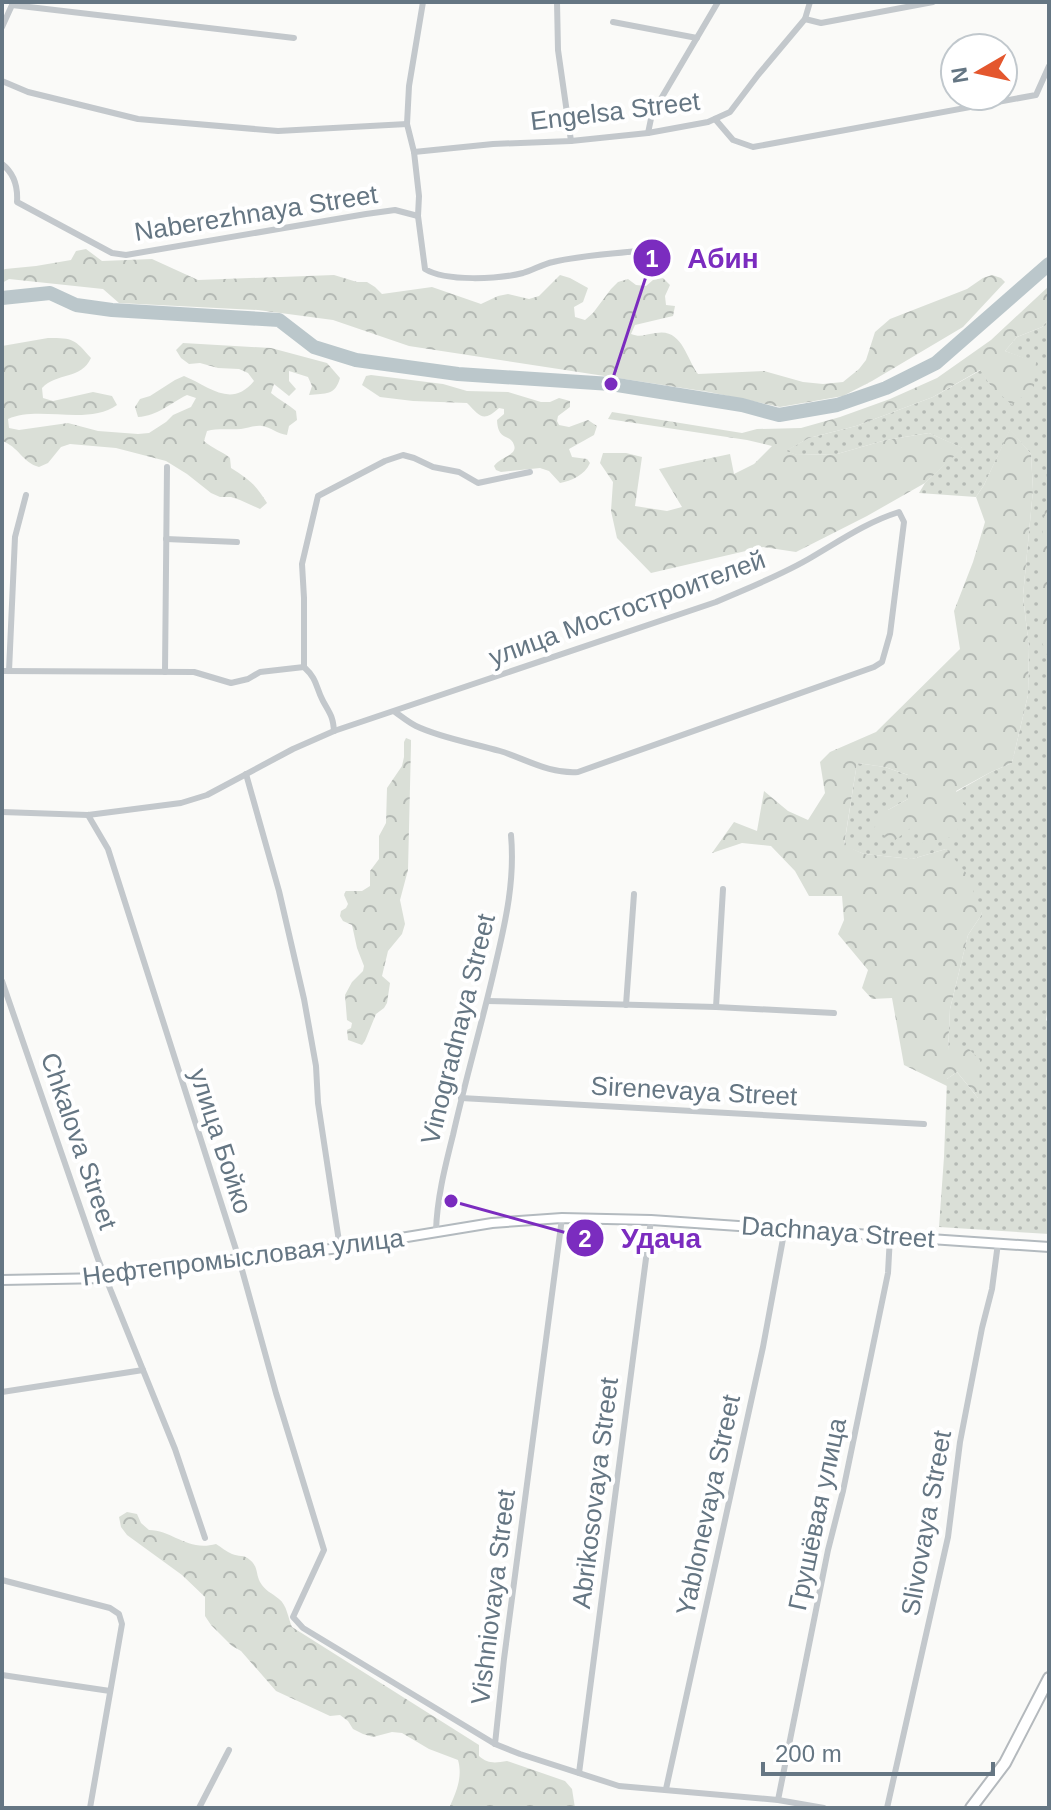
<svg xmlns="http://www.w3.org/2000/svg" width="1051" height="1810" viewBox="0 0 1051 1810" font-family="Helvetica,sans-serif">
	<defs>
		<pattern id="grass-dots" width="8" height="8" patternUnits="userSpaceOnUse" patternTransform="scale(2)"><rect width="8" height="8" fill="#dadfd7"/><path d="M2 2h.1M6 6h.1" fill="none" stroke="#b4b9b4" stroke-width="1.8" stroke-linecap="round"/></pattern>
		<pattern id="forest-crowns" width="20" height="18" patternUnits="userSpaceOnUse" patternTransform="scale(2)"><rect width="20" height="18" fill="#dadfd7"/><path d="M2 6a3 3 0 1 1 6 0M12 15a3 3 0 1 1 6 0" fill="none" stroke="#b4b9b4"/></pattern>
	</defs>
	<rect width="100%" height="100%" fill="#fafaf8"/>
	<polygon fill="url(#grass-dots)" points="1049,319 1049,1000 1046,1020 1049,1023 1049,1234 939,1227 944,1157 947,1079 957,1072 978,1098 948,1050 950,1009 968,935 982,914 946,849 912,859 864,854 844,846 857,763 885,767 908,775 908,799 888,810 912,826 924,841 920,847 956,792 991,772 1012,763 1028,695 1029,648 1023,596 1033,490 1031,454 1010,430 984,485 976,497 919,493 925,483 962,448 929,433 886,440 837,454 797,455 785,451 809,438 856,426 933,397 981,370 991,386 1036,363 1005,351 1017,337 1042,327"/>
	<g fill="url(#forest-crowns)">
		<path d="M86 249 102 261 152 259 198 280 334 275 357 282H367L375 287 382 294 432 287 481 304 498 296 508 294 529 299 539 296 560 275 570 278 588 288 583 302 574 307 575 317 585 320 593 313 611 289 618 282 628 279 636 285 646 286 653 280 663 278 670 285 665 296 666 305 675 306 673 316 635 325 631 334C641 338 646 334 656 333 682 328 686 358 698 374L764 371 803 382 823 384 843 382 859 369 866 360 875 332 890 319 967 289 983 278 992 275 1001 278 1005 282 963 327 872 381 843 396 780 407 709 392 409 346 333 320 258 310 119 303 103 289 9 279 2 283V271L5 269 36 266 71 260 76 251Z"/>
		<polygon points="1049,286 1049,319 1042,327 1017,337 1005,351 1036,362 1034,387 1012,405 991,386 980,370 933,397 856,426 809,438 786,451 798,455 837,454 886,440 929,433 963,448 925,483 867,516 796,552 763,547 651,573 617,538 611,511 613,482 600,463 603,453 626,453 642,457 635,506 667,511 682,507 659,469 730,454 734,474 754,464 772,446 747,440 608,419 612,412 742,433 757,429 801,428 840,417 890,399 937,378 991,340"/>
		<path d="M48 338C74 338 74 339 91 358 81 380 57 372 42 388L43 398 53 401 93 392 112 396 117 405C88 426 38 405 8 419L9 428 19 430 68 423 98 431 138 434 149 433 166 422 173 415 191 407 196 398 187 395C170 403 158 416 138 417L135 407 140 399 150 396 175 380 184 376C209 386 231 409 254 381L248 373 239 369 218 368 200 363 189 364 181 358 176 350 183 343 271 348 327 363 340 378C335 396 326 393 309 395L312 386 308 377 289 371V381L296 389 289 396 274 384 271 393C279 400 288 404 296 411L297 420 289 426 287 435C277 434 271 427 262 426 255 425 248 428 241 429 230 430 218 428 207 431L204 441C213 449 222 451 230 458L231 468C250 480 255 484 267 503L260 509 240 500 231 497H220L211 493 187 474 166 461 116 448 70 444 61 447 48 463 39 467C23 463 18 446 2 441V346Z"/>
		<path d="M371 375 443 384 467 391 508 392 541 402H550L559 398 570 401V407L558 416 557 421 559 425 569 427 588 420 597 426 594 435 569 449 572 457 587 459 590 463C585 475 571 481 560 483L549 471 540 468 501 472 496 470 494 466C500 457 518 455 514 445 510 433 498 442 497 420L504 414V409L499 408C483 423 480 416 467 403L413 401 380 397 362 385 366 376Z"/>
		<polygon points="1010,429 1031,454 1033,490 1023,596 1029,648 1028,695 1012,763 991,772 956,791 965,806 956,835 920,848 923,841 912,827 894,841 873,829 888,810 908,799 908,775 885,767 857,763 844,845 864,854 912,859 946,849 967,874 982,914 968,935 950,1009 948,1050 969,1049 980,1060 979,1099 957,1072 947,1079 947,1086 904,1065 892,998 872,999 862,988 868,970 838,934 844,920 842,896 809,896 795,871 771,846 742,843 712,853 734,822 757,831 764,791 788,811 808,820 825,793 820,762 830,752 876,732 960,649 954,611 973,562 985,522 976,497 984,485"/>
		<polygon points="1046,449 1049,449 1049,660 1041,640 1039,565 1047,491"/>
		<polygon points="406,738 411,740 411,745 408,870 400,900 405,924 402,934 388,951 382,976 390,983 387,1003 384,1008 376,1014 365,1041 362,1045 348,1040 347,1030 351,1028 352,1023 347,1020 345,995 352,982 363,971 364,966 357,948 352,925 343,921 340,916 341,911 346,908 348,904 344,895 346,891 362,891 370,886 370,871 379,859 379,836 386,823 387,788 402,766 404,757 404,742"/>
		<path d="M127 1512 137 1514 141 1523 149 1530C173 1530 187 1552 216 1544 221 1547 227 1552 232 1554 238 1557 244 1554 250 1560 258 1566 256 1575 260 1582 265 1591 272 1593 279 1599 287 1605 288 1618 292 1627L479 1745V1756C488 1764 495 1763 507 1761L565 1781 572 1789 575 1808H449C456 1793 463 1777 458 1760L429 1749 402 1733 392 1732 373 1737 363 1734 353 1729 348 1721 340 1715 330 1716 276 1691 241 1651 232 1646 211 1625 205 1616V1597L182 1575 127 1535 121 1527 119 1517Z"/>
	</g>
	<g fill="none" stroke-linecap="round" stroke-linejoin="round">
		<polyline stroke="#bbc7cb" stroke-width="14" points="2,298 50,293 76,305 112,310 279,320 314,347 356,360 458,374 611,384 742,405 779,415 837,405 886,388 936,363 1049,264"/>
		<defs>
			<polyline id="secondary" points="2,1280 106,1278 239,1259 340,1248 492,1223 562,1218 651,1220 1049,1247"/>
			<polyline id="trunk" points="971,1808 1005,1763 1049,1678"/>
		</defs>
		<use href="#secondary" stroke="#b3babf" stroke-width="12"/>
		<use href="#trunk" stroke="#b4b9bd" stroke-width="14"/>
		<g stroke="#c3c8cc" stroke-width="6">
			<path d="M423 2 409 86 407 124 414 152 419 196 418 216 425 269C446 282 499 279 523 273 533 270 543 264 553 262 583 255 615 254 646 250"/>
			<polyline points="557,2 558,50 571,141"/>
			<polyline points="12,5 294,38"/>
			<polyline points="805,19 821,23 933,2"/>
			<polyline points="613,22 697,38"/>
			<polyline points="2,27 12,5"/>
			<polyline points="2,81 28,92 138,119 278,131 407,124"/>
			<polyline points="715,119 733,140 753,147 1036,95 1049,66"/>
			<polyline points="648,133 652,114 718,2"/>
			<polyline points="414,152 493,144 571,141 648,133 708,122 730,112 758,75 805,19 810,2"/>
			<path d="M2 164C15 174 18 187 17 202L112 253 126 255 366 214 395 210 418 216"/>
			<polyline points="166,539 237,542"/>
			<polyline points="2,671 194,672 231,683 248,679 260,672 304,667"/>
			<polyline points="9,671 15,537 26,495"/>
			<polyline points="165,672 167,467"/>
			<path d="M334 731C333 716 330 714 323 701 315 686 318 680 304 667V598L302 564 318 496 385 461 403 455 414 458 433 467 459 472 478 483 530 472"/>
			<polyline points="246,774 279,891 304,999 316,1066 318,1103 340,1248"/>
			<path d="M2 812 88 815 181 803 207 795 293 749 334 731 716 602C748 588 782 575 812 557 841 540 867 522 899 512L904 522 890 634 882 662 874 667 578 772C549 774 526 759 500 751 472 743 441 738 416 726 408 722 401 716 395 712"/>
			<polyline points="88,815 108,849 239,1259 276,1393 324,1550 293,1617 303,1628 495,1744 520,1754 619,1786 778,1800 824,1808"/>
			<polyline points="2,981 98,1259 175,1449 205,1538"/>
			<polyline points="487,1001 716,1007 834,1013"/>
			<polyline points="626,1005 634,894"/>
			<polyline points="716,1007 723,889"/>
			<polyline points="461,1098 924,1124"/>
			<path d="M436 1231C437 1198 445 1167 453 1135 466 1077 483 1020 496 962 506 920 515 879 511 835"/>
			<polyline points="2,1392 143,1370"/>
			<polyline points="2,1580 110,1608 119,1614 122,1624 90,1808"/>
			<polyline points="2,1675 110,1691"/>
			<polyline points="495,1744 504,1659 562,1218"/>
			<polyline points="579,1773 651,1220"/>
			<polyline points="666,1789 763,1347 785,1228"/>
			<polyline points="778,1800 828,1550 843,1491 888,1273 890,1236"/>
			<polyline points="199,1808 229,1750"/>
			<polyline points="887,1808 948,1537 960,1442 982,1328 992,1289 998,1243"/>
		</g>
		<use href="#secondary" stroke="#fff" stroke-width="8"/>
		<use href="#trunk" stroke="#fff" stroke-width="10"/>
	</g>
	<g text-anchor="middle" stroke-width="8" stroke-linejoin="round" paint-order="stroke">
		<g font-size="26" fill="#657683" stroke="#fff">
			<text transform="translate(615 111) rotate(-7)" y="9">Engelsa Street</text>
			<text transform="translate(256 213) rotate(-9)" y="9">Naberezhnaya Street</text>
			<text transform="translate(627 608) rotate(-20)" y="9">улица Мостостроителей</text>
			<text transform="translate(458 1029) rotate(-76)" y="9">Vinogradnaya Street</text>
			<text transform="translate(694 1091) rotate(3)" y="9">Sirenevaya Street</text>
			<text transform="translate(79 1141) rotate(71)" y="9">Chkalova Street</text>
			<text transform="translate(221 1141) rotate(72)" y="9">улица Бойко</text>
			<text transform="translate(838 1232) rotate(4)" y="9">Dachnaya Street</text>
			<text transform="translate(243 1257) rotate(-7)" y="9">Нефтепромысловая улица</text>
			<text transform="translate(595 1493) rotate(-83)" y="9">Abrikosovaya Street</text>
			<text transform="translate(708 1505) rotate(-78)" y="9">Yablonevaya Street</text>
			<text transform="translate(817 1514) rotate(-78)" y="9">Грушёвая улица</text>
			<text transform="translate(926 1523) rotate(-80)" y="9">Slivovaya Street</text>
			<text transform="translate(493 1597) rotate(-83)" y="9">Vishniovaya Street</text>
		</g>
	</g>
	<path fill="none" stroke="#7b2cbf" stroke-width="3" d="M611 384L652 258M451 1201L585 1238"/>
	<g fill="#7b2cbf" stroke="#fff" stroke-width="3">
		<circle cx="611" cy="384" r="8"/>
		<circle cx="451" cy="1201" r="8"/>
		<circle cx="652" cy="258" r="20"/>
		<circle cx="585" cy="1238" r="20"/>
	</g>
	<g font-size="24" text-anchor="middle" font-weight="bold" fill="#fff">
		<text x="652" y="267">1</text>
		<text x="585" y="1247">2</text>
	</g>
	<g font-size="28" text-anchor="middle" font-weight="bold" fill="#7b2cbf" stroke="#fff" stroke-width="8" stroke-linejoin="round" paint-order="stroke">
		<text x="723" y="268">Абин</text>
		<text x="661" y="1248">Удача</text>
	</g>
	<rect width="1051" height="1810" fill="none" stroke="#657683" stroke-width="8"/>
	<g transform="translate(979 72) rotate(261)"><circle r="38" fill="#ffffff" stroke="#c1c8cd" stroke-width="2"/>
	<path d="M0-6L14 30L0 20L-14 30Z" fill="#e4572e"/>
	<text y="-12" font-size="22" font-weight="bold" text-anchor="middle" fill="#657683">N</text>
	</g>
	<path d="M763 1762v12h230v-12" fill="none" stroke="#657683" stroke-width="4"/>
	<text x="775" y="1762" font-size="24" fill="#657683" stroke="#ffffff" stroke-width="6" paint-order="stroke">200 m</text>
</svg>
